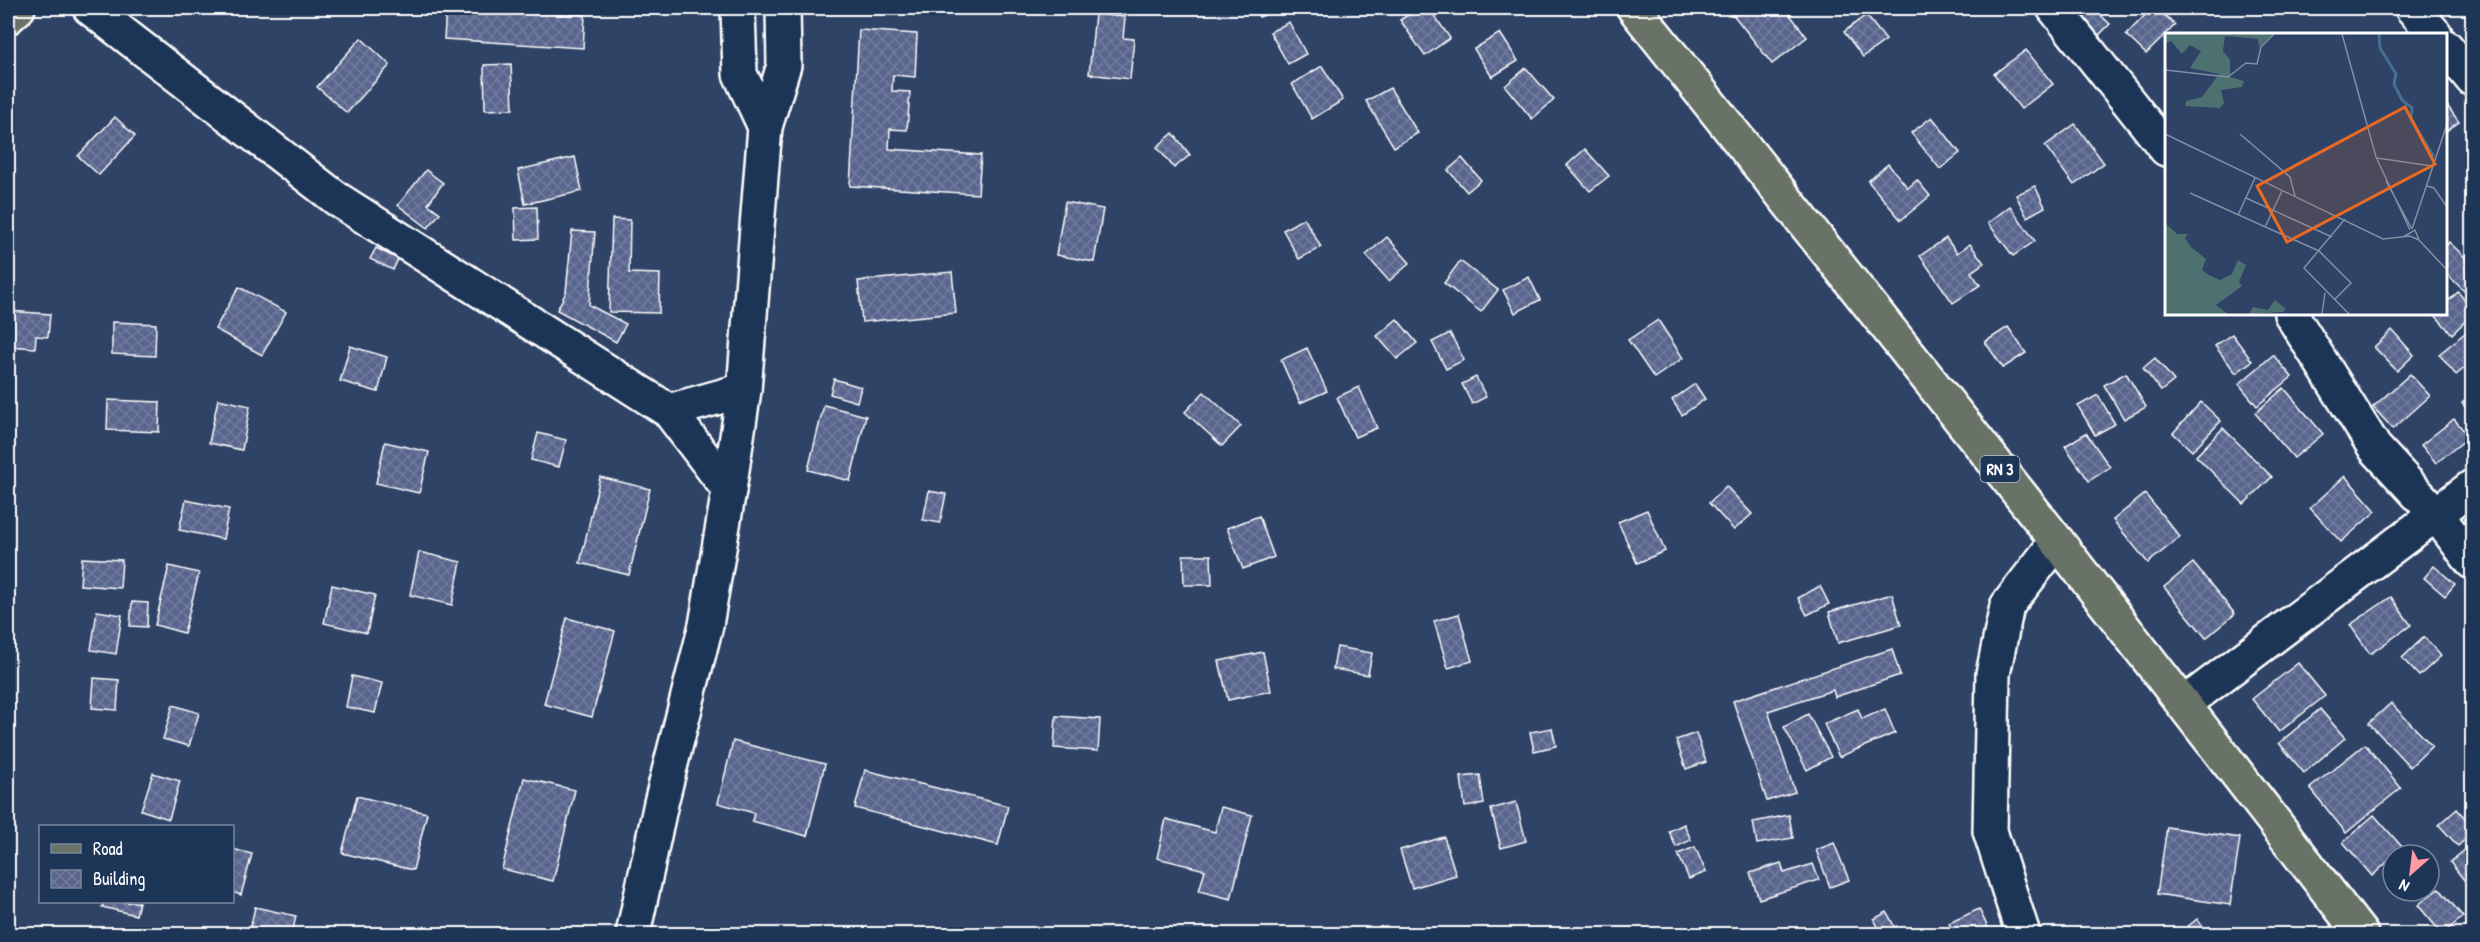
<svg xmlns="http://www.w3.org/2000/svg" width="2480" height="942" viewBox="0 0 2480 942" font-family="'Patrick Hand',sans-serif">
	<defs>
		<pattern id="building-cross-hatch" width="8" height="8" patternUnits="userSpaceOnUse" patternTransform="scale(1.5)"><rect width="8" height="8" fill="#59658d"/><path d="M0 0l8 8M0 8l8-8" fill="none" stroke="#727c9e"/></pattern>
	</defs>
	<rect width="100%" height="100%" fill="#2f4367"/>
	<filter id="ink" filterUnits="userSpaceOnUse"><feTurbulence type="fractalNoise" baseFrequency=".0167" numOctaves="2"/><feDisplacementMap in="SourceGraphic" scale="12" xChannelSelector="R" yChannelSelector="G"/><feConvolveMatrix kernelMatrix="1 2 1 2 8 2 1 2 1" color-interpolation-filters="sRGB"/></filter>
	<g filter="url(#ink)">
		<g fill="url(#building-cross-hatch)" stroke="#fff" stroke-width="1.5">
			<polygon points="446,8 551,8 551,12 585,15 583,48 444,39"/>
			<polygon points="1255,8 1284,8 1259,17"/>
			<polygon points="1419,8 1429,8 1450,38 1425,56 1400,20"/>
			<polygon points="1728,8 1785,8 1807,37 1772,64"/>
			<polygon points="2071,8 2093,8 2110,24 2093,41"/>
			<polygon points="2152,8 2157,8 2175,25 2146,54 2126,35"/>
			<polygon points="1095,14 1125,17 1123,38 1134,39 1130,79 1089,74"/>
			<polygon points="1866,15 1886,40 1863,57 1844,32"/>
			<polygon points="1289,22 1306,54 1288,64 1270,32"/>
			<polygon points="859,30 917,34 915,77 893,75 892,91 910,92 907,130 890,129 889,149 981,155 978,194 850,186"/>
			<polygon points="1500,33 1518,61 1492,77 1474,49"/>
			<polygon points="361,38 390,65 347,113 317,87"/>
			<polygon points="2026,50 2053,84 2021,109 1994,74"/>
			<polygon points="511,64 513,109 485,110 484,65"/>
			<polygon points="1322,66 1343,100 1312,119 1292,84"/>
			<polygon points="1526,68 1554,100 1532,119 1505,86"/>
			<polygon points="1390,88 1418,133 1394,147 1366,101"/>
			<polygon points="2446,104 2459,122 2446,131"/>
			<polygon points="115,117 135,136 99,175 78,156"/>
			<polygon points="1932,117 1960,153 1940,169 1911,133"/>
			<polygon points="2075,124 2104,163 2074,185 2045,146"/>
			<polygon points="1173,133 1190,155 1174,168 1157,147"/>
			<polygon points="1585,149 1609,176 1590,191 1567,165"/>
			<polygon points="575,157 582,191 525,204 518,170"/>
			<polygon points="1462,158 1481,180 1467,192 1448,170"/>
			<polygon points="1888,164 1908,188 1917,180 1930,196 1901,220 1868,181"/>
			<polygon points="426,170 443,183 428,204 440,213 428,228 398,205"/>
			<polygon points="2035,186 2045,207 2027,217 2016,195"/>
			<polygon points="1065,202 1103,209 1094,262 1056,255"/>
			<polygon points="2010,206 2035,241 2013,256 1988,223"/>
			<polygon points="537,207 538,239 516,240 515,208"/>
			<polygon points="1304,218 1321,247 1299,259 1283,230"/>
			<polygon points="612,219 630,220 629,273 660,274 659,313 609,312"/>
			<polygon points="572,231 595,232 589,305 626,324 616,342 557,310 566,292"/>
			<polygon points="1387,237 1410,263 1389,281 1366,255"/>
			<polygon points="1946,238 1957,253 1970,244 1984,263 1971,272 1980,285 1953,303 1920,256"/>
			<polygon points="2449,242 2472,264 2472,286 2466,293 2446,273 2446,246"/>
			<polygon points="376,248 398,259 393,270 370,259"/>
			<polygon points="1460,261 1498,290 1481,312 1444,283"/>
			<polygon points="952,272 956,313 862,322 858,281"/>
			<polygon points="1529,277 1540,300 1515,313 1503,290"/>
			<polygon points="239,287 286,312 262,355 215,329"/>
			<polygon points="2458,292 2472,309 2472,315 2452,334 2434,314 2446,314 2446,303"/>
			<polygon points="8,311 50,314 48,337 36,336 35,348 8,346"/>
			<polygon points="1397,319 1417,343 1397,359 1377,336"/>
			<polygon points="1658,320 1683,358 1654,378 1628,340"/>
			<polygon points="112,322 156,324 155,356 112,354"/>
			<polygon points="2008,327 2026,353 2003,368 1985,342"/>
			<polygon points="2392,330 2414,355 2397,371 2374,347"/>
			<polygon points="1450,333 1464,360 1446,369 1432,342"/>
			<polygon points="2465,333 2472,342 2472,362 2456,375 2439,354"/>
			<polygon points="2232,334 2252,361 2236,373 2215,346"/>
			<polygon points="350,346 387,357 378,392 340,381"/>
			<polygon points="1307,348 1327,391 1300,403 1281,360"/>
			<polygon points="2273,355 2292,377 2257,406 2239,384"/>
			<polygon points="2155,358 2174,381 2161,391 2143,368"/>
			<polygon points="2126,373 2146,407 2124,419 2104,385"/>
			<polygon points="2410,374 2430,396 2393,429 2373,407"/>
			<polygon points="1476,377 1486,397 1472,404 1462,384"/>
			<polygon points="834,379 861,387 857,402 830,394"/>
			<polygon points="1695,384 1705,399 1682,415 1672,400"/>
			<polygon points="1359,387 1377,428 1355,437 1337,397"/>
			<polygon points="2284,388 2323,434 2294,458 2255,413"/>
			<polygon points="1204,392 1241,426 1222,446 1185,412"/>
			<polygon points="2098,395 2115,424 2095,435 2078,406"/>
			<polygon points="2472,395 2472,415 2462,403"/>
			<polygon points="218,399 250,406 242,450 209,443"/>
			<polygon points="108,400 160,402 159,432 107,430"/>
			<polygon points="2201,402 2221,421 2192,451 2173,433"/>
			<polygon points="824,405 866,416 850,481 808,470"/>
			<polygon points="2454,419 2469,437 2436,463 2421,445"/>
			<polygon points="2223,428 2272,477 2244,504 2196,456"/>
			<polygon points="538,433 566,440 559,467 531,460"/>
			<polygon points="2086,433 2110,467 2089,481 2065,446"/>
			<polygon points="385,442 429,452 419,493 376,483"/>
			<polygon points="2345,476 2376,511 2341,542 2310,508"/>
			<polygon points="600,477 650,489 629,575 580,563"/>
			<polygon points="1726,486 1752,514 1734,530 1709,503"/>
			<polygon points="929,491 946,494 940,523 923,520"/>
			<polygon points="2145,494 2180,537 2148,563 2113,520"/>
			<polygon points="186,500 229,509 223,539 179,530"/>
			<polygon points="1647,510 1665,551 1637,563 1618,522"/>
			<polygon points="1259,516 1274,557 1243,569 1227,528"/>
			<polygon points="419,552 461,562 452,605 410,595"/>
			<polygon points="1183,555 1211,555 1212,585 1184,585"/>
			<polygon points="82,558 122,560 120,588 80,585"/>
			<polygon points="2193,563 2235,614 2206,638 2164,587"/>
			<polygon points="169,566 199,573 184,633 155,625"/>
			<polygon points="2434,566 2455,584 2445,596 2424,578"/>
			<polygon points="332,585 375,595 367,633 324,623"/>
			<polygon points="1820,586 1829,604 1807,615 1798,598"/>
			<polygon points="1892,594 1901,625 1838,643 1829,612"/>
			<polygon points="2391,597 2411,625 2370,654 2350,625"/>
			<polygon points="132,602 148,603 147,627 130,626"/>
			<polygon points="97,611 122,615 116,654 91,650"/>
			<polygon points="1459,614 1472,661 1448,668 1434,621"/>
			<polygon points="567,618 615,631 592,717 544,704"/>
			<polygon points="2424,637 2441,656 2419,676 2402,658"/>
			<polygon points="1337,647 1372,653 1368,675 1333,669"/>
			<polygon points="1892,649 1900,675 1835,697 1833,690 1768,711 1795,792 1767,801 1733,701"/>
			<polygon points="1263,652 1271,691 1228,700 1219,661"/>
			<polygon points="2298,663 2325,696 2279,732 2252,699"/>
			<polygon points="352,676 382,683 375,713 346,707"/>
			<polygon points="94,678 119,680 117,710 92,708"/>
			<polygon points="2391,703 2432,746 2410,767 2369,723"/>
			<polygon points="173,705 199,713 189,746 163,739"/>
			<polygon points="1858,709 1862,719 1885,709 1895,733 1839,757 1824,724"/>
			<polygon points="2320,709 2345,738 2304,773 2279,743"/>
			<polygon points="1808,714 1831,757 1807,770 1784,727"/>
			<polygon points="1056,716 1100,719 1098,751 1054,748"/>
			<polygon points="1552,728 1556,746 1534,751 1530,732"/>
			<polygon points="1696,733 1706,762 1686,769 1676,740"/>
			<polygon points="733,741 825,764 807,836 752,821 754,813 718,803"/>
			<polygon points="2365,744 2401,788 2346,833 2310,788"/>
			<polygon points="865,770 1008,806 998,845 855,808"/>
			<polygon points="153,773 180,781 169,819 141,810"/>
			<polygon points="1480,775 1484,804 1465,807 1461,777"/>
			<polygon points="524,778 575,790 553,881 502,869"/>
			<polygon points="357,796 427,813 413,870 342,853"/>
			<polygon points="1516,802 1526,841 1501,848 1491,809"/>
			<polygon points="1221,807 1252,815 1231,899 1199,891 1205,870 1157,858 1166,819 1215,832"/>
			<polygon points="2457,809 2472,826 2472,833 2458,846 2439,825"/>
			<polygon points="1789,815 1793,838 1757,844 1753,822"/>
			<polygon points="2374,815 2403,848 2372,876 2343,842"/>
			<polygon points="1684,824 1691,840 1676,847 1669,831"/>
			<polygon points="2167,827 2240,838 2230,905 2157,894"/>
			<polygon points="1444,837 1456,875 1412,888 1400,850"/>
			<polygon points="1834,843 1849,880 1830,887 1816,850"/>
			<polygon points="2472,844 2472,890 2450,862"/>
			<polygon points="1695,847 1706,872 1689,879 1678,854"/>
			<polygon points="232,849 252,854 241,895 232,892"/>
			<polygon points="1781,863 1784,873 1813,864 1819,880 1759,899 1750,873"/>
			<polygon points="2439,888 2463,917 2442,934 2418,905"/>
			<polygon points="104,902 139,902 136,915 102,907"/>
			<polygon points="255,907 296,916 292,934 249,934"/>
			<polygon points="1979,909 1991,934 1955,934 1949,923"/>
			<polygon points="1887,912 1895,928 1882,934 1874,919"/>
			<polygon points="2197,919 2206,931 2201,934 2182,934 2181,932"/>
		</g>
		<g fill="none" stroke-linecap="round" stroke-linejoin="round">
			<defs>
				<g id="minor">
					<polyline points="90,8 337,199 669,411 729,490"/>
					<polyline points="738,8 740,74 765,127"/>
					<polyline points="2054,8 2166,149"/>
					<polyline points="2412,8 2435,34"/>
					<polyline points="2446,47 2472,79"/>
					<polyline points="2291,314 2375,448 2436,514 2472,562"/>
					<polyline points="669,411 744,390"/>
					<polyline points="2184,704 2472,487"/>
					<polyline points="633,934 661,803 706,625 729,490 744,390 765,127 784,65 783,8"/>
					<polyline points="2023,934 1990,831 1993,674 2007,606 2057,541"/>
				</g>
				<g id="major">
					<polyline points="1634,8 2057,541 2361,934"/>
					<polyline points="8,17 18,8"/>
				</g>
			</defs>
			<use href="#minor" stroke="#fff" stroke-width="38"/>
			<use href="#major" stroke="#fff" stroke-width="38"/>
			<use href="#minor" stroke="#1d3557" stroke-width="33"/>
			<use href="#major" stroke="#697266" stroke-width="33"/>
		</g>
	</g>
	<g text-anchor="middle" stroke-width="5" stroke-linejoin="round" paint-order="stroke">
		<rect fill="#1d3557" stroke="#bbc2cd" stroke-width="1.5" x="1980.5" y="456" width="39" height="26" rx="4.5"/>
		<g font-size="16" font-weight="bold" fill="#fff">
			<text x="2000" y="475">RN 3</text>
		</g>
	</g>
	<g transform="translate(2165 33)">
		<rect width="282" height="282" fill="#2f4367"/>
		<path d="M0 1H108L94 14 93 6 60 3 58 18 65 27V44L79 48 77 54 56 57 59 70 55 75 20 73 21 68 37 64 54 41 25 35 36 18 25 12 17 21 6 8 0 11ZM0 190 12 201H23L20 205 26 214 41 226 37 237 44 242 55 247 67 241 73 227 81 232 74 249 77 253 51 272 63 281H0ZM110 267 121 276 118 279 84 281 88 274 103 277Z" fill="#4d7071"/>
		<path fill="none" stroke="#466f8e" stroke-width="3" d="M214 1 215 15 231 41 229 51 237 67 247 75 246 86 269 124"/>
		<path fill="none" stroke="#828ea4" stroke-width="1.5" d="M177 1 211 124 245 197M0 37 63 44 81 30 92 31 96 14 109 1M0 101 218 206 245 203 254 207M75 101 125 144 130 163M212 125 267 133M221 148 247 196M262 153 269 155 282 174M25 160 154 218 186 250 169 267M81 165 167 204M73 182 90 145M180 186 139 235 184 281M100 194 117 158M247 196 282 91M238 204 250 197 254 207 282 237M157 281 160 260"/>
		<path fill="#ea6a24" fill-opacity="0.15" stroke="#ea6a24" stroke-width="3" d="M240 74 270 131 122 209 92 153Z"/>
		<rect width="282" height="282" fill="none" stroke="#fff" stroke-width="3"/>
	</g>
	<rect width="2480" height="942" fill="none" stroke="#1d3557" stroke-width="30"/>
	<rect x="15" y="15" width="2450" height="912" fill="none" stroke="#fff" stroke-width="2" filter="url(#ink)"/>
	<rect x="39" y="825" width="195" height="78" fill="#1d3557" stroke="#77869a" stroke-width="1.5"/>
	<rect x="51" y="844" width="30" height="9" fill="#697266" stroke="#77869a" stroke-width="1.5"/>
	<text x="93" y="855" font-size="18" fill="#ffffff">Road</text>
	<rect x="51" y="870" width="30" height="18" fill="url(#building-cross-hatch)" stroke="#77869a" stroke-width="1.5"/>
	<text x="93" y="885" font-size="18" fill="#ffffff">Building</text>
	<g transform="translate(2411 873) rotate(208)"><circle r="28" fill="#1d3557" stroke="#77869a" stroke-width="1.5"/>
	<path d="M0-4.5L10 22L0 15L-10 22Z" fill="#ff9aa2"/>
	<text y="-9" font-size="16" font-weight="bold" text-anchor="middle" fill="#ffffff">N</text>
	</g>
</svg>
